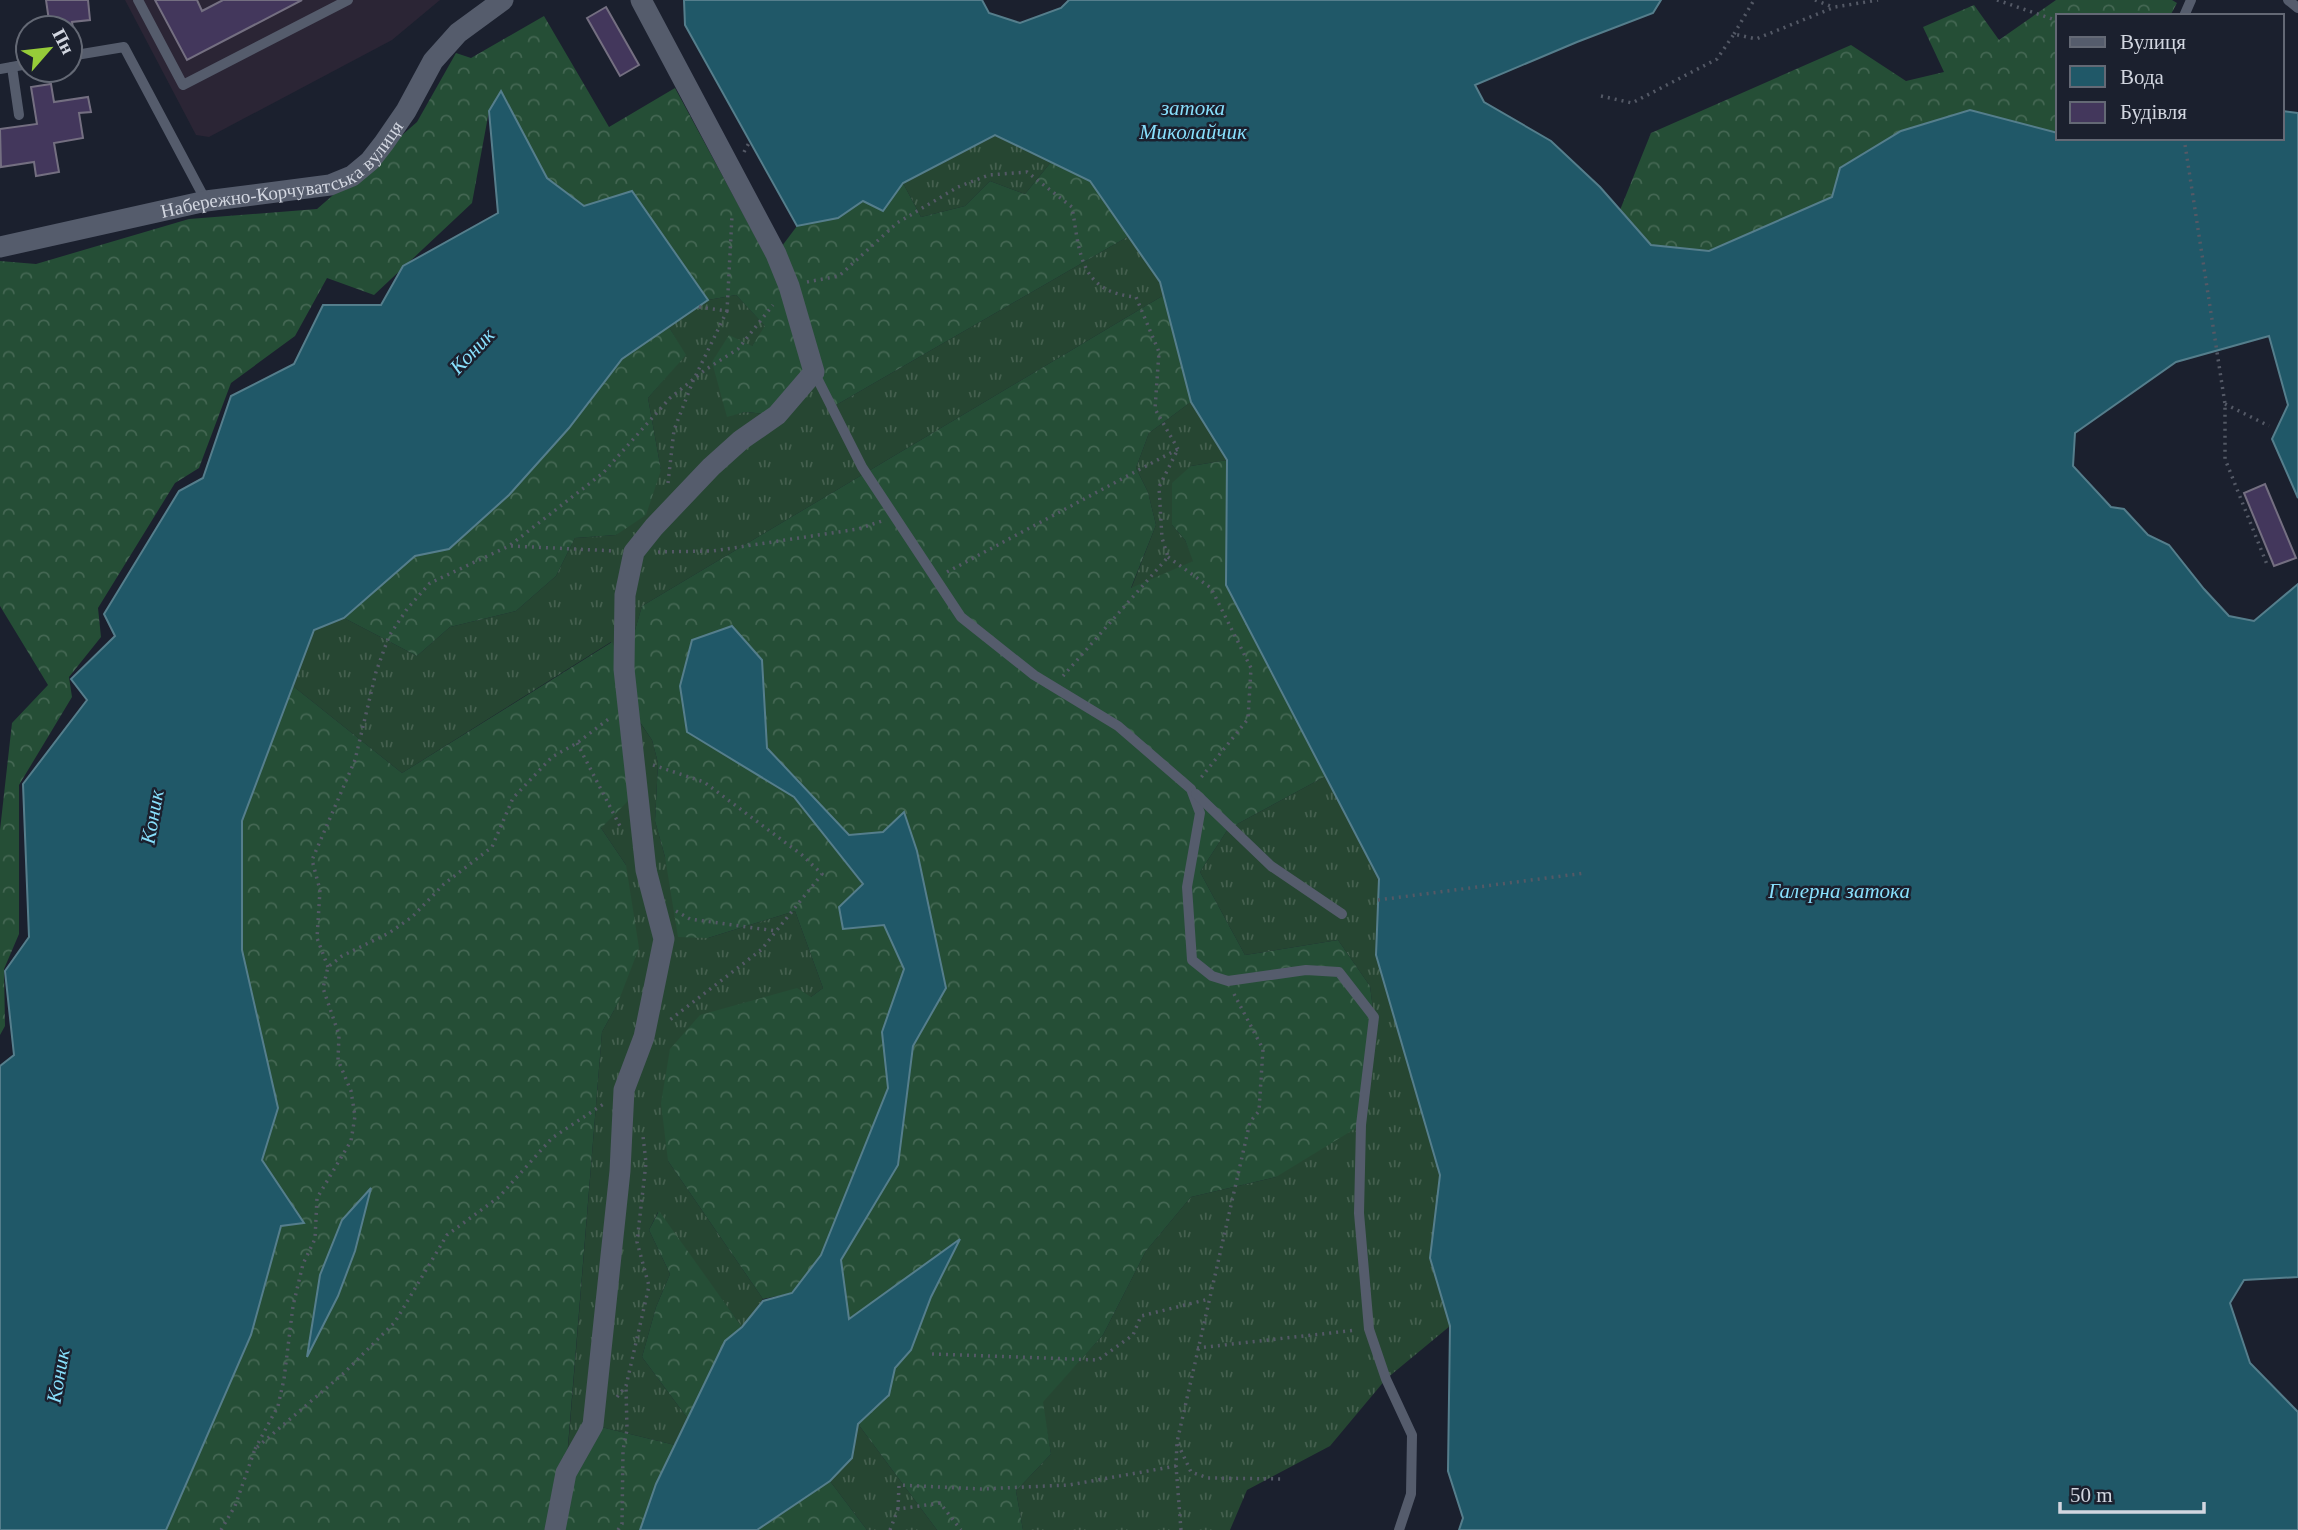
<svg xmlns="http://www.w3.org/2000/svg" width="2298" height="1530" viewBox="0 0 2298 1530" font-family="'Times New Roman',serif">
	<defs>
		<pattern id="grass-tufts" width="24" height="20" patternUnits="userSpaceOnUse" patternTransform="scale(1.75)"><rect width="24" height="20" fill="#264632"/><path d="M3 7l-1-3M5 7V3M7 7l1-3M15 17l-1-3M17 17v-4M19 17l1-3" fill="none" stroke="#45604f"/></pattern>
		<pattern id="forest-crowns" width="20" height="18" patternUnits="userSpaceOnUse" patternTransform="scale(1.75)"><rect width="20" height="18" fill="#254e36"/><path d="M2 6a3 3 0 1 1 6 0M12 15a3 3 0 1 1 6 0" fill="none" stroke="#446753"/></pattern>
	</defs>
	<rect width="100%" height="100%" fill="#1b202e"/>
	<polygon fill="#2b2535" points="125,0 440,0 392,40 209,137 196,135"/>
	<g fill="url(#grass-tufts)">
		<polygon points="995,135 1051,162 1025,194 990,181 965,206 921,217 903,183"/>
		<polygon points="1129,236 1161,282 1164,295 642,606 624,669 611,642 402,773 293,686 314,630 344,618 417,656 450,627 516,611 556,576 575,538 616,535 661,470 648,398 685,355 669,327 708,300 736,295 766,327 752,346 727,416 745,412 777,415 814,372 831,408"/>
		<polygon points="1191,402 1227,460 1191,466 1172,525 1185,540 1194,561 1131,589 1156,525 1148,492 1136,468 1149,433"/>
		<polygon points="627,704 652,740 658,763 655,821 665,857 708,938 795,911 823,988 811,997 668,1161 763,1299 742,1327 658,1212 649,1230 670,1274 656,1307 642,1357 688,1419 675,1445 593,1425 566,1473 602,1032 617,1005 626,865 601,828"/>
		<polygon points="1326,776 1379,880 1376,955 1440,1175 1430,1258 1450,1326 1386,1379 1330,1446 1247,1490 1230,1530 1023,1530 1016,1491 1051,1454 1042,1402 1103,1335 1146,1251 1191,1197 1276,1177 1374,1017 1370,986 1338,940 1245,955 1200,872 1228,829"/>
		<polygon points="858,1424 937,1530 867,1530 830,1481 852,1458"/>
	</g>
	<g fill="url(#forest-crowns)">
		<polygon points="2056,0 2172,0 2177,3 2170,16 2058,16 2058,133 1832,197 1709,251 1651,245 1620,210 1651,133 1851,45 1906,81 1944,72 1923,27 1974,5 1999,40"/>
		<polygon points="544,16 609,127 675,88 767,258 776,254 797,226 838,218 863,201 883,211 903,183 921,217 965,206 990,181 1025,194 1051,162 1090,181 1129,236 831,408 814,373 777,415 745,412 727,417 712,362 729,335 752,346 765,326 736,295 708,300 632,191 584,206 547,178 500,92 489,111 472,203 374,295 327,278 295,336 231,383 199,468 175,483 98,608 101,637 69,677 72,697 19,785 19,934 4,969 5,1026 0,1035 0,830 12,723 48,685 0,606 0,261 36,264 189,219 317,209 417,122 456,53 471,58"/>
		<polygon points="1164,295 1191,402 1149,433 1136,468 1148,492 1156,525 1131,588 1193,561 1185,540 1172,525 1172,483 1191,466 1227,460 1226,585 1326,776 1228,829 1200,872 1245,955 1338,940 1370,986 1374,1017 1361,1125 1276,1177 1191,1197 1146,1251 1103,1335 1043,1402 1051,1454 1016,1491 1023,1530 937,1530 858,1424 889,1395 895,1368 911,1350 931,1297 959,1240 849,1320 841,1260 898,1165 913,1046 946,988 883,832 849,835 767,748 762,660 731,626 692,640 687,732 794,797 863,885 839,907 884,925 904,969 882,1032 888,1088 821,1255 792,1293 763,1299 668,1161 661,1103 670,1049 700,1015 797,988 811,997 823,988 795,911 708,938 678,937 665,857 655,821 658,763 652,740 629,706 637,792 601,828 626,865 639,948 617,1005 602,1032 566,1470 593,1425 675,1445 656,1484 640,1530 166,1530 251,1335 281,1226 303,1223 262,1160 278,1108 242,950 242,821 293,686 402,773 612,642 624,668 642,606"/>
		<polygon points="669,327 686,355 648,398 661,470 646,515 616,535 575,538 556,576 516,611 450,627 417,656 344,618 415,556 449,549 509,495 569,428 622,359"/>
		<polygon points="659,1211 742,1327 725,1341 688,1419 642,1357 656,1307 670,1274 649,1230"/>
		<polygon points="830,1481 867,1530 757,1530"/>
	</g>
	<g fill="#205868" stroke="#557e8c" stroke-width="2">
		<polygon points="684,0 982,0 989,13 1020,23 1061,8 1069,0 1661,0 1653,13 1577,42 1475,85 1484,102 1551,141 1600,187 1651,245 1709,251 1832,197 1840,168 1901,131 1970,110 2058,133 2058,138 2282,138 2282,111 2298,113 2298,498 2272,439 2288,405 2269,336 2176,362 2075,433 2073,466 2111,507 2124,509 2148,535 2169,545 2204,589 2229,616 2254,621 2298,584 2298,1277 2244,1280 2230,1303 2250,1363 2298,1412 2298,1530 1459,1530 1463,1518 1448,1471 1450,1326 1430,1258 1440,1175 1376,955 1379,879 1226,585 1227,460 1191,402 1160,282 1090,181 995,135 903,183 883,211 863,201 838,218 797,226 685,25"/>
		<polygon points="501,91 547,178 584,206 632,191 708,300 622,359 569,428 509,495 449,549 415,556 344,618 314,630 242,821 242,950 278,1108 262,1160 304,1223 281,1226 251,1335 166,1530 0,1530 0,1066 14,1055 5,971 29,937 23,784 87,700 71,679 115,636 104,614 179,491 203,478 231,396 294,364 323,305 381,305 403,266 498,213 489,111"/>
		<polygon points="732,626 762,660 767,748 849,835 883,832 904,812 917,851 946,988 913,1046 898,1165 841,1260 849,1319 960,1239 931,1297 911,1350 895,1368 889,1395 858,1424 852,1458 830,1481 757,1530 640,1530 656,1484 725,1341 742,1327 763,1301 792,1293 821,1255 888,1088 882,1032 904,969 884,925 843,929 839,907 863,884 794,797 687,732 680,686 692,640"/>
		<polygon points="371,1188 355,1251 338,1296 307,1357 320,1275 342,1220"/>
	</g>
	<g fill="#43375c" stroke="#746f81" stroke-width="2">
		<polygon points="46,0 88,0 90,20 72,22 73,28 50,28"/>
		<polygon points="155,0 197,0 202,11 223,0 302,0 187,60"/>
		<polygon points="606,7 639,65 620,76 587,18"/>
		<polygon points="51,84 54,102 88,97 91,112 79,113 83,138 54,143 59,172 36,176 34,162 1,167 0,129 37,124 31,87"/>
		<polygon points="2265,484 2296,558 2274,566 2244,493"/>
	</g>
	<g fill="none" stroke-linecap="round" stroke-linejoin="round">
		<g stroke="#545966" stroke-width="3.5" stroke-dasharray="2 5" stroke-linecap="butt">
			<polyline points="1815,0 1833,7"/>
			<polyline points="1997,0 2058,21"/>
			<polyline points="1734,34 1754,0"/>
			<polyline points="1601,96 1632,103 1717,59 1734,34 1756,39 1835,7 1878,0"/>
			<polyline points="2184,138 2225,404 2225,459 2268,567"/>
			<polyline points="744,152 750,141"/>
			<path d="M807 282 839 276 897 223 958 187 989 175 1027 172 1072 207C1080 253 1079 292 1136 297L1159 352 1155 409 1178 449"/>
			<polyline points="699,307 727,311 732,216"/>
			<polyline points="2225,404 2269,426"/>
			<polyline points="668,483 674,430 693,381 727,311"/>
			<polyline points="511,546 616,551"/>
			<polyline points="658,552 713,551 858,529 882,521"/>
			<polyline points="1168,557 1211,588 1251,668 1248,719 1199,780"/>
			<polyline points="947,572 1178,449 1159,487 1162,538 1168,557 1063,676"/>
			<polyline points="577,743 621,828"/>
			<polyline points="653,765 704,782 802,855 822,874 761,950 667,1022"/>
			<polyline points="1378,900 1585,873"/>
			<polyline points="676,911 690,919 776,931"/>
			<polyline points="328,967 317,938 320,890 312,860 355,760 376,672 389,636 407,609 430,583 509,546 603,473 670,398 705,370 738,349 773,305"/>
			<polyline points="1197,1348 1357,1330"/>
			<polyline points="932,1354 1098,1360 1133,1335 1141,1316 1209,1299"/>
			<polyline points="617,1397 626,1386 649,1286 637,1242 646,1163 643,1136"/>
			<polyline points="1178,1444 1191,1472 1208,1478 1285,1479"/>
			<polyline points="255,1449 278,1406 284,1379 293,1306 303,1264 315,1239 317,1198 351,1141 355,1116 351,1091 338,1060 339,1035 323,988 328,967 342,956 389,933 412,917 444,884 492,847 513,798 552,757 577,743 610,718"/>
			<polyline points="898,1509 899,1485 981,1489 1069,1485 1176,1466"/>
			<polyline points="221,1530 235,1506 255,1449 344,1373 395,1322 447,1235 499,1197 552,1138 605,1103"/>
			<polyline points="618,1530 622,1524 623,1450 627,1430 626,1387"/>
			<polyline points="890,1530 898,1509 940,1503 961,1530"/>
			<polyline points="1181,1530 1176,1466 1177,1442 1250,1122 1259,1111 1263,1049 1234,994"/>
		</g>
		<g stroke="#555c6c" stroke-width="10">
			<polyline points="138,0 183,85 348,0"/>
			<polyline points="2288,0 2298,8"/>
			<polyline points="2184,16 2191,0"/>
			<polyline points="70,56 124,47 206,201"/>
			<polyline points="12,67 19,115"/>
			<polyline points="0,69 28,64"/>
			<polyline points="814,372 862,467 961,617 1034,675 1118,726 1191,789 1200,813 1187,887 1192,960 1212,976 1228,981 1306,970 1339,972 1374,1017 1361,1125 1359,1213 1369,1329 1386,1379 1412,1435 1411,1494 1399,1530"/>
			<polyline points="1196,794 1271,866 1342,914"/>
		</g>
		<g stroke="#555c6c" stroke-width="21">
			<path id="s1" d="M0 247 206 201 330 185 352 176 370 161 384 143 406 111 433 61 458 33 503 0"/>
			<polyline points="555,1530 566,1473 593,1425 620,1171 624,1090 644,1037 664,939 646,870 624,669 625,595 634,552 654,527 711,467 741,440 777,415 814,372 789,286 776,254 641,0"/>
		</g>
	</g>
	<g text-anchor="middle" stroke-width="5" stroke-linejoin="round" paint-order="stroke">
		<g font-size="19" fill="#d2d6e0" stroke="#1b202e">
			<text dy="7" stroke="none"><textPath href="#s1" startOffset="298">Набережно-Корчуватська вулиця</textPath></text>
		</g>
		<g font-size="21" font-style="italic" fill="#88dffc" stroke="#1b202e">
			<text x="1193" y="115">затока<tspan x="1193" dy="24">Миколайчик</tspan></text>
			<text transform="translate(472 351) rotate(-46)" y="7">Коник</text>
			<text transform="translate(152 817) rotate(-80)" y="7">Коник</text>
			<text x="1839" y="898">Галерна затока</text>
			<text transform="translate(58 1376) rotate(-80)" y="7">Коник</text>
		</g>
	</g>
	<rect x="2056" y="14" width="228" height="126" fill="#1b202e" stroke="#646975" stroke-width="2"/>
	<rect x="2070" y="37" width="35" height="10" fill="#555c6c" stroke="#646975" stroke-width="2"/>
	<text x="2120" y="49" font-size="21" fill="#d2d6e0">Вулиця</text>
	<rect x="2070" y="66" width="35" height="21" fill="#205868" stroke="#646975" stroke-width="2"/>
	<text x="2120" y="84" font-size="21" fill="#d2d6e0">Вода</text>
	<rect x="2070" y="102" width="35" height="21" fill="#43375c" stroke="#646975" stroke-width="2"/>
	<text x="2120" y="119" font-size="21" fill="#d2d6e0">Будівля</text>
	<g transform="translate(49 49) rotate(62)"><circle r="33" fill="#1b202e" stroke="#646975" stroke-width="2"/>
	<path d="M0-5L12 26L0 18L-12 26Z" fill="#96cc39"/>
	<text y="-10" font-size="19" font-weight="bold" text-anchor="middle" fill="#d2d6e0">Пн</text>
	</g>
	<path d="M2060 1502v10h144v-10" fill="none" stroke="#d2d6e0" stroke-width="3.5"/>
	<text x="2070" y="1502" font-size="21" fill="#d2d6e0" stroke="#1b202e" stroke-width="5" paint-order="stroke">50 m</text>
</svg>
